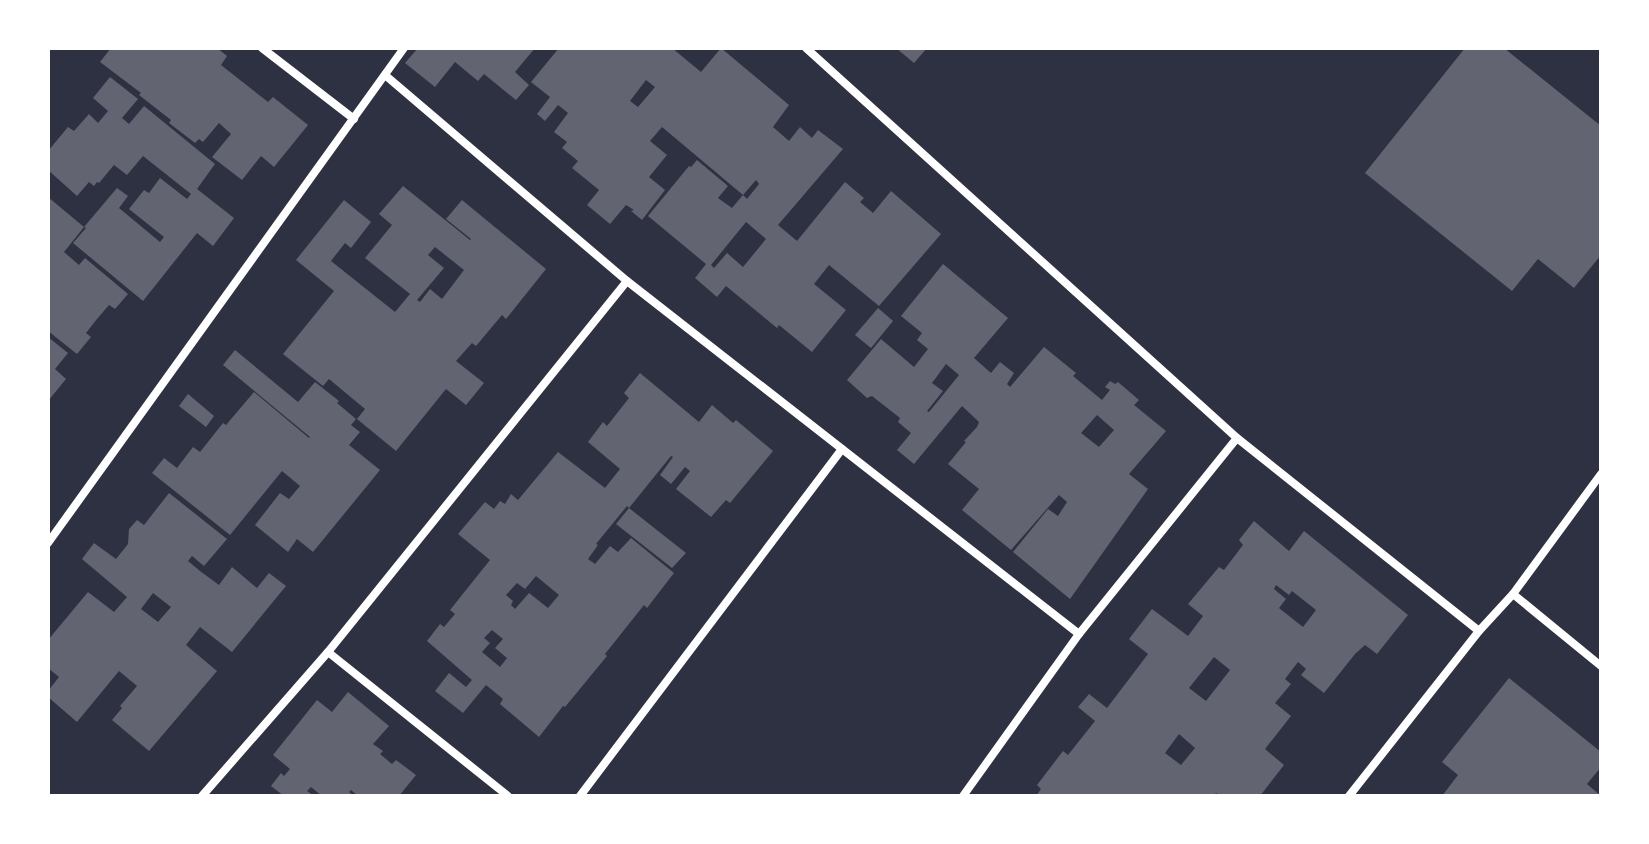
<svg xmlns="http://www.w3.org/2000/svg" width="1649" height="844" viewBox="0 0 1649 844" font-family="'Exo 2',sans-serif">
	<rect width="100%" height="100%" fill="#2d3142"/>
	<g fill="#626471" fill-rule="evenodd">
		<polygon points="111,48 217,48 227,56 221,65 268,102 273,97 308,125 274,167 261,156 242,180 212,157 231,134 219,123 203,142 199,139 195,143 169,123 171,120 139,95 141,93 100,62"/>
		<polygon points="418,48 535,48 515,72 529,85 516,100 484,74 478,81 455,62 435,87 405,63"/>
		<path d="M559 48H672L701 72 721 48 789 105 773 127 789 141 800 127 812 138 818 130 843 149 778 225 797 241 845 182 864 198 860 202 873 213 891 191 941 234 879 306 829 265 814 284 846 310 812 352 779 325 777 328 726 286 717 297 695 278 706 264 648 216 689 166 691 167 697 160 728 186 718 198 732 208 743 195 747 199 759 184 756 180 743 195 662 127 650 141 667 155 649 177 665 190 642 220 631 211 634 210 626 205 610 224 587 205 599 190 572 168 578 161 562 148 567 142 554 132 568 113 558 105 545 121 537 114 550 97 531 82ZM646 80 655 87 638 107 630 101ZM746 222 766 239 743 267 727 253 714 268 711 265Z"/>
		<polygon points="896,48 927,48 914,63"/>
		<polygon points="1465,48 1504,48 1601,126 1601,255 1574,288 1538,259 1512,291 1365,173"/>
		<polygon points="110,77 138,99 122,118 129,124 144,106 215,164 197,189 234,218 213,246 197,233 143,301 73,243 86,228 84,227 64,252 79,265 85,258 128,294 115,309 109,305 97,319 86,333 91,337 77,354 48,331 48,197 84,227 117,188 128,196 119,208 160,242 164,237 129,209 144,190 149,193 160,178 187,199 191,194 143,156 127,175 114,165 99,183 97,182 94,186 89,182 77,196 48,170 48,151 68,127 74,131 89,114 98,123 108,111 93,98"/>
		<path d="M403 186 470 240 471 239 446 219 462 200 546 269 506 319 502 315 476 346 472 343 456 361 484 383 466 405 446 389 396 451 357 419 365 409 329 379 323 386 283 354 334 291 296 260 344 200 371 222 351 248 345 243 331 261 395 312 410 294 365 258 392 225 379 214ZM435 247 464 270 442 299 430 289 420 302 417 300 444 268 428 255Z"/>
		<path d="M943 264 1008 318 974 358 991 373 1000 362 1014 373 1007 384 1010 387 1044 347 1076 373 1073 376 1102 400 1110 390 1105 387 1110 381 1115 384 1118 382 1139 400 1134 405 1166 431 1129 474 1148 489 1070 599 1013 552 1048 509 1058 516 1067 502 1059 495 1011 550 962 510 979 489 948 464 966 442 964 441 977 427 979 422 962 406 914 464 897 450 911 433 898 422 900 418 872 396 867 398 847 380 881 339 914 367 928 349 917 340 922 333 901 316ZM946 364 959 375 929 412 927 411 943 391 932 383ZM1097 415 1114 430 1099 447 1081 433Z"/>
		<polygon points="878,308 893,321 871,348 855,335"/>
		<polygon points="48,337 68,353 55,369 66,379 48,401"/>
		<polygon points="235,350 298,402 315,382 339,401 337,403 356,419 351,425 360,432 349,445 380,470 313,552 297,539 288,552 255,525 280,493 289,499 300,486 282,471 230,535 152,473 164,458 177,468 193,447 200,452 223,423 226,425 254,392 309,438 310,437 223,365"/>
		<path d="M640 373 699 422 712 405 733 423 736 420 773 451 730 503 726 500 711 517 676 489 690 471 685 467 671 484 660 475 673 457 671 456 629 508 686 553 672 568 616 524 629 508 627 506 596 544 598 545 588 559 595 564 610 546 618 552 631 538 674 573 647 608 644 605 605 654 607 656 565 707 563 706 539 737 500 704 503 699 486 685 463 713 435 691 449 673 466 687 472 680 427 641 440 624 444 627 455 614 450 610 490 560 458 534 485 502 494 509 500 501 505 504 511 494 518 500 558 452 605 488 620 469 588 442 603 422 607 426 629 398 624 393ZM536 576 559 595 548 608 529 593 515 609 511 605 513 601 506 595 517 583 525 589ZM492 630 503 639 495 648 507 658 500 667 482 652 490 643 484 638Z"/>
		<polygon points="188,394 214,416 206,427 179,406"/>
		<path d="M169 493 227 539 204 566 192 556 188 561 200 571 219 585 232 567 257 588 269 573 286 586 232 652 200 627 186 645 217 671 149 751 112 720 122 708 120 706 137 686 119 671 77 722 48 697V691L59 677 48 668V640L88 592 114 612 127 597 82 559 94 543 116 559 128 544 129 529 137 520 144 525ZM153 593 171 607 158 622 141 609Z"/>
		<path d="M1254 521 1289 551 1304 531 1408 615 1377 654 1365 645 1355 654 1324 693 1301 675 1306 669 1298 662 1285 679 1291 684 1275 703 1291 716 1265 749 1284 765 1260 796H1220L1216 793 1214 796H1136L1133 794 1131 796H1036L1041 789 1037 785 1063 751 1068 755 1095 721 1078 707 1089 694 1107 708 1148 654 1129 639 1152 609 1188 636 1203 616 1188 604 1219 567 1224 570 1243 545 1239 540ZM1276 585 1289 595 1292 591 1316 610 1303 627 1279 608 1286 599 1274 589ZM1214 657 1230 670 1206 701 1189 688ZM1179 734 1195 748 1181 765 1165 753Z"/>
		<polygon points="1509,678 1601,752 1601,767 1587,784 1601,796 1442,796 1458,775 1442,762"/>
		<polygon points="348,692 389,726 373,744 383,751 380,754 392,764 396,760 416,775 399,796 358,796 351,790 349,792 354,796 322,796 311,787 307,791 314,796 284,796 271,786 281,773 284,776 290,769 273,755 317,700 332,712"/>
	</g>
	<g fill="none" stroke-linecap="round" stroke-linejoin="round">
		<g stroke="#fff" stroke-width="8">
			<polyline points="262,48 354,119"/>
			<polyline points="806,48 1237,438 1479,631"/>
			<polyline points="385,75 627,281 1079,634"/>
			<polyline points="48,543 404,48"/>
			<polyline points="1513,594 1601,666"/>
			<polyline points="328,652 508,796"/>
			<polyline points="202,796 328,652 627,281"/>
			<polyline points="580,796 842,449"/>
			<polyline points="963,796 1079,634 1237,438"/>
			<polyline points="1349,796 1479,631 1513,594 1601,474"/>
		</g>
	</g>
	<rect width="1649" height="844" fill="none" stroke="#ffffff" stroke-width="100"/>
</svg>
